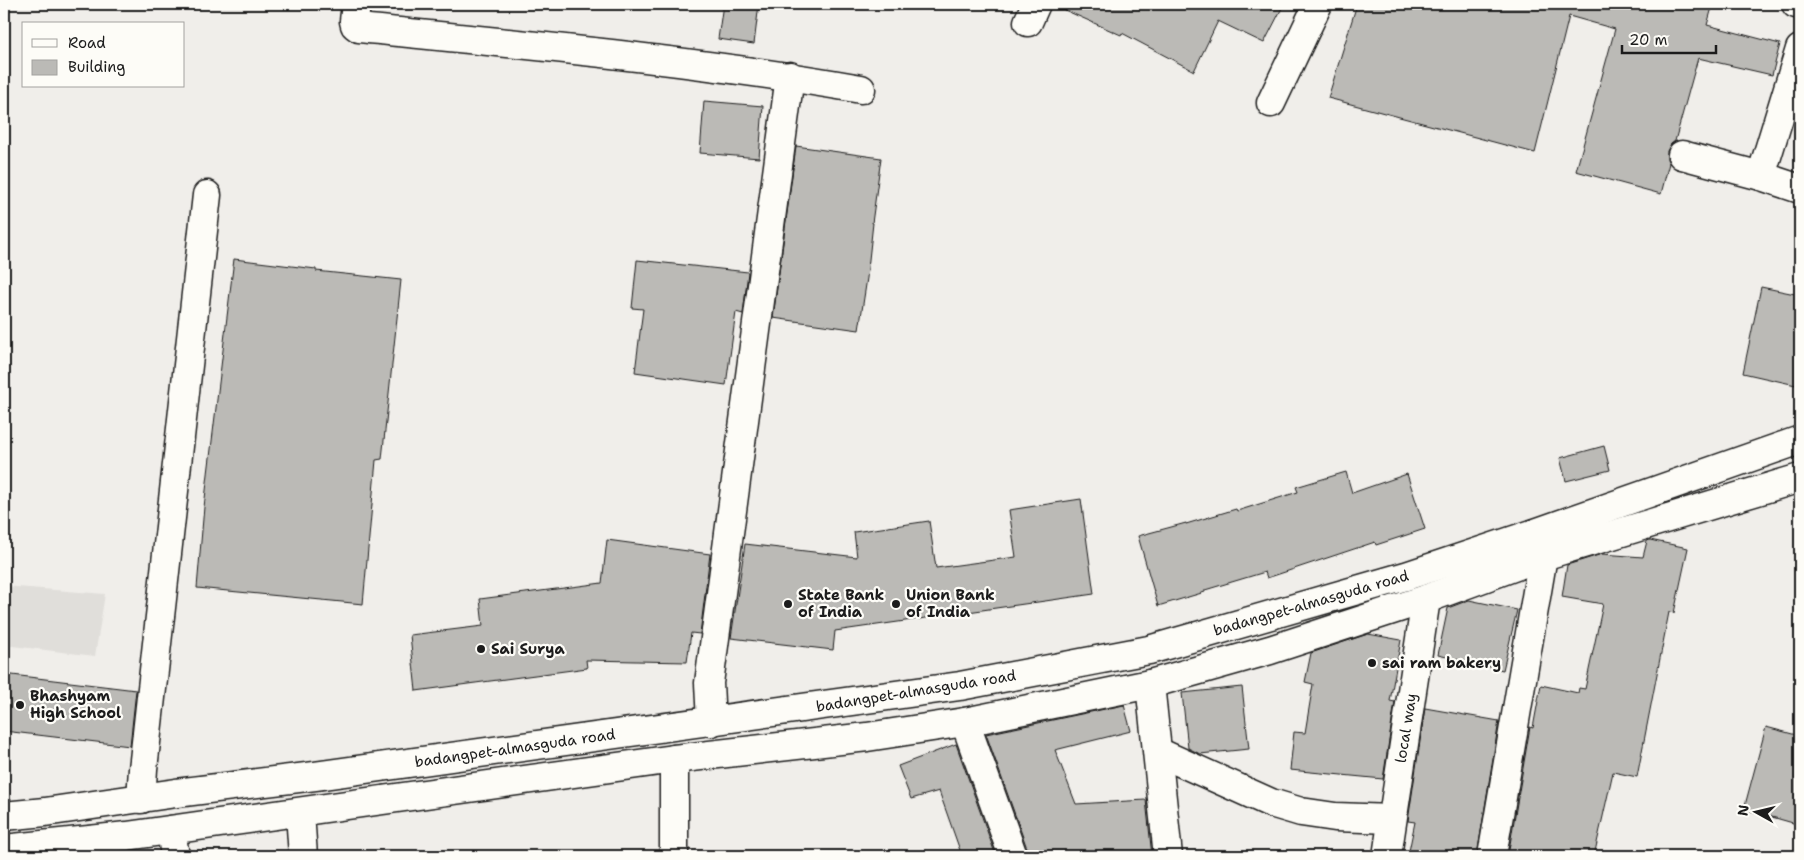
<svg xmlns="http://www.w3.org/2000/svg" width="1804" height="860" viewBox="0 0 1804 860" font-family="'Shantell Sans',sans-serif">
	<rect width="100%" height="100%" fill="#f0eeea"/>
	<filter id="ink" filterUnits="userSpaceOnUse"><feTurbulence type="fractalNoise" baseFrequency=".02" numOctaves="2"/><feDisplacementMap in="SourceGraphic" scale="10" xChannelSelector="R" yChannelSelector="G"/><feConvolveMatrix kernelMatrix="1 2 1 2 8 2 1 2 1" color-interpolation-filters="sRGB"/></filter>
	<g filter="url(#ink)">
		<polygon fill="#e0deda" points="4,586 105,594 95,656 4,645"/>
		<g fill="#bbbab6" stroke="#1c1c1c">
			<polygon points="723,4 759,4 754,44 718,39"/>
			<polygon points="1051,4 1284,4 1264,43 1218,21 1194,71 1122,33 1121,35"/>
			<polygon points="1357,4 1713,4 1707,25 1780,44 1772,75 1698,58 1675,141 1671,144 1667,151 1667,159 1669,163 1661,194 1576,171 1615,29 1569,16 1535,153 1328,98"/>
			<polygon points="704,101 763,106 759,158 700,153"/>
			<polygon points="796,146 881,158 872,223 873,223 867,278 859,330 773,318"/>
			<polygon points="234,259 316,269 316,271 401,280 382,459 376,460 363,604 197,588 204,507"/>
			<polygon points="637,260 748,272 743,314 736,312 726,385 635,372 643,309 632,308"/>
			<polygon points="1761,287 1800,295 1800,386 1743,373"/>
			<polygon points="1604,446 1610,470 1566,481 1560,458"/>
			<polygon points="1346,472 1352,493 1407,474 1425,529 1376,545 1375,542 1267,578 1265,572 1205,590 1205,592 1158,606 1138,536 1186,523 1186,524 1236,509 1237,511 1298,492 1296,487"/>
			<polygon points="1081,499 1094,594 835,631 833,650 731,638 745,544 857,557 854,532 929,521 936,568 1016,557 1009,510"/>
			<polygon points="607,540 710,554 700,634 691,633 687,662 586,660 587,668 416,691 410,635 483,626 480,599 602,583"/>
			<polygon points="1650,540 1688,548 1674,613 1669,612 1637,777 1613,772 1594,856 1508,856 1530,727 1533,728 1541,685 1578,693 1579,688 1585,689 1603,604 1562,597 1567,565 1602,554 1643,557 1647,541"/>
			<polygon points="1469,600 1517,610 1503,670 1438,655 1448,608"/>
			<polygon points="1368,634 1401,640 1390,701 1395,702 1383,779 1290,770 1294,732 1305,733 1313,684 1305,682 1311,653"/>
			<polygon points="4,674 136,690 130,746 4,731"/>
			<polygon points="1242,687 1249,749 1200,754 1188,748 1182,693"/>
			<polygon points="1124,705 1131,731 1055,750 1076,804 1146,800 1152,856 1028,856 1028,851 986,734"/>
			<polygon points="1425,708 1499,721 1477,856 1408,856 1415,822 1408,821"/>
			<polygon points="1766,727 1800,736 1800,825 1744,809"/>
			<polygon points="956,744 996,856 962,856 939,791 911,799 898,766"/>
		</g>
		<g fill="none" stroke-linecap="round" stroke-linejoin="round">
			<defs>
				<g id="minor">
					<path d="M356 4 354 21 355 25 359 28C527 45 695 60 861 89"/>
					<polyline points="1796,4 1800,5"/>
					<polyline points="1028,22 1036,4"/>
					<polyline points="1271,103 1318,4"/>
					<polyline points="1682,155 1761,176 1800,49"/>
					<polyline points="1761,176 1800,189"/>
					<polyline points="1150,684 1168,856"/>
					<polyline points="711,722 709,683 790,76"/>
					<polyline points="965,722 1013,856"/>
					<polyline points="1158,752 1271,803 1301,812 1335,817 1392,819"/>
					<polyline points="674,759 674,856"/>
					<polyline points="141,799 143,769 207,195"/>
					<polyline points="300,813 303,856"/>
					<polyline points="4,816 45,812 176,793 315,776 960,686 1149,650 1406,576 1538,532 1800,440"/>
					<polyline points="171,830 175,856"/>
					<polyline points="4,849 127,836 674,759 867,737 965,722 1150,684 1270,650 1426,599 1543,556 1800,478"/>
					<polyline points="1387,856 1426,599"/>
					<polyline points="1492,856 1543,556"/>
				</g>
			</defs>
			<use href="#minor" stroke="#1c1c1c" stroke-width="31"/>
			<use href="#minor" stroke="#fdfcf7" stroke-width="28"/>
		</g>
	</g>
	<g fill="#1c1c1c" stroke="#fdfcf7" stroke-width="2">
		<circle cx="788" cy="604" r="5"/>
		<circle cx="896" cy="604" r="5"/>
		<circle cx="481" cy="649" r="5"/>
		<circle cx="1372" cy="663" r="5"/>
		<circle cx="20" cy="705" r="5"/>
	</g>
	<g text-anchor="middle" stroke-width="4.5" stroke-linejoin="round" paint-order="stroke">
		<g font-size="15" font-weight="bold" fill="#1c1c1c" stroke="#fdfcf7" text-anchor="start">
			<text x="798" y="600">State Bank<tspan x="798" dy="17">of India</tspan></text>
			<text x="906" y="600">Union Bank<tspan x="906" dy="17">of India</tspan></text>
			<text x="491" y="654">Sai Surya</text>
			<text x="1382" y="668">sai ram bakery</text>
			<text x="30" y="701">Bhashyam<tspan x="30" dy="17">High School</tspan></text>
		</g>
		<g font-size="15" fill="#1c1c1c" stroke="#fdfcf7">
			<text transform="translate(1311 603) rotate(-16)" y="5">badangpet-almasguda road</text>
			<text transform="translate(916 691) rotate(-9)" y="5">badangpet-almasguda road</text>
			<text transform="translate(1406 728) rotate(-81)" y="5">local way</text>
			<text transform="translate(515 748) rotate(-8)" y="5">badangpet-almasguda road</text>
		</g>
	</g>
	<rect width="1804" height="860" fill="none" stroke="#fdfcf7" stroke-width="20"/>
	<rect x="10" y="10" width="1784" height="840" fill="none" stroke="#1c1c1c" stroke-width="2" filter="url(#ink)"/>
	<rect x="22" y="22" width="162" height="65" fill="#fdfcf7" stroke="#a3a29f"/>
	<rect x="32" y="39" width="25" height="8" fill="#fdfcf7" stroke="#a3a29f"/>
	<text x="68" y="48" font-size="15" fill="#1c1c1c">Road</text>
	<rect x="32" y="60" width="25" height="15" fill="#bbbab6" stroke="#a3a29f"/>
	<text x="68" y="72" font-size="15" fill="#1c1c1c">Building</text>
	<g transform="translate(1756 812) rotate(278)" stroke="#fdfcf7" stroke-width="4" paint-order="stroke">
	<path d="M0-4L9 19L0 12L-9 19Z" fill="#1c1c1c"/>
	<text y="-8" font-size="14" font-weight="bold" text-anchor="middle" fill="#1c1c1c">N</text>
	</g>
	<path d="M1622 45v8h94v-8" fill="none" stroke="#1c1c1c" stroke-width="2.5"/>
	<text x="1629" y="45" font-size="15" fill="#1c1c1c" stroke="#fdfcf7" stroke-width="4" paint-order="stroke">20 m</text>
</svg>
